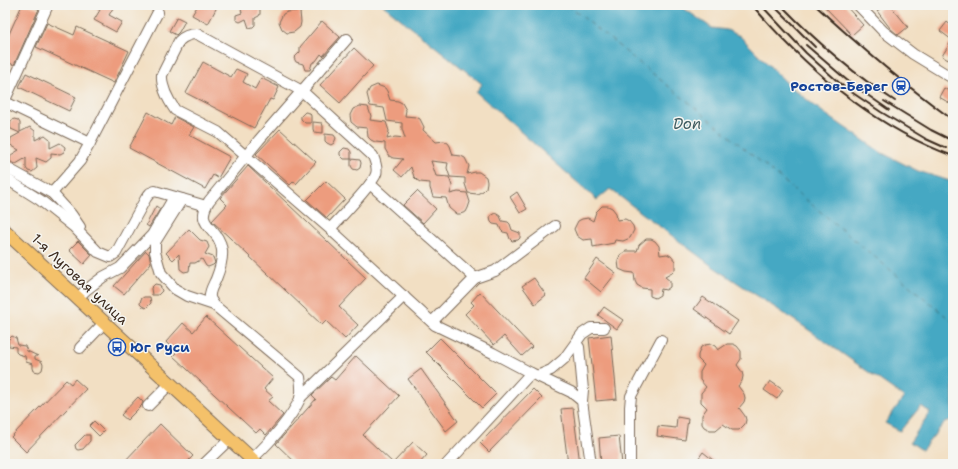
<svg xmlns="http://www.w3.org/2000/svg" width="958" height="469" viewBox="0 0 958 469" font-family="'Shantell Sans',sans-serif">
	<rect width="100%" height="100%" fill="#f6f6f2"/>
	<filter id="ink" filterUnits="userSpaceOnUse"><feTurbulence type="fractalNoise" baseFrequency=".025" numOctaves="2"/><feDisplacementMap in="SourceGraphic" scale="8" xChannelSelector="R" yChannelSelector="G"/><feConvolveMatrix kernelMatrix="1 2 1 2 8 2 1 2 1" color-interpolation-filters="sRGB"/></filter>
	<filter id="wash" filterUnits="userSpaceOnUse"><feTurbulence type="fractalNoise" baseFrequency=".012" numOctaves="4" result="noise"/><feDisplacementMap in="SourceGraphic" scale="16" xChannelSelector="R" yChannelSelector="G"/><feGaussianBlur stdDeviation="0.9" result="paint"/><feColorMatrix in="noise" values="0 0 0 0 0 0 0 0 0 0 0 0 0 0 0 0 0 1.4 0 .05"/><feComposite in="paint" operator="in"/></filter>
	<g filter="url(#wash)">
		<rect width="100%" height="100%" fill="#f2dfc3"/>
		<polygon fill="#44a8c3" stroke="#406970" points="383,5 679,5 712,28 727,30 740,36 791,87 824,113 882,153 918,171 953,182 953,421 951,420 945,422 922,450 910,442 930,412 921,406 900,431 885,423 904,397 803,326 712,266 610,189 597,200 476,92 482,84"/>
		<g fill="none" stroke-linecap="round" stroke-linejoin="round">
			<polyline stroke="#3f5c60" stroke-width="1" stroke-dasharray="5 4" stroke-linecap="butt" points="568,5 709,119 953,322"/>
		</g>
		<g id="blocks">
			<g fill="#ed9c7e">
				<polygon points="22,5 29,5 39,9 14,65 5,61 5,43"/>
				<polygon points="90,5 108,5 113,8 109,15 122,22 116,32 94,20 100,10"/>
				<polygon points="198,5 218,5 208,24 192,15"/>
				<polygon points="240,5 260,5 260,14 259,16 255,18 255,25 253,27 249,28 246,19 240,22 236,20 236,15 242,13"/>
				<polygon points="292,5 316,5 305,11 300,12 301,22 300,27 294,32 287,33 282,29 279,22 283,14 287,12 296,11"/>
				<polygon points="823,5 845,5 863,25 852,35"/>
				<polygon points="885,5 890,5 908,27 898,35 890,28 877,11"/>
				<polygon points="177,17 185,21 179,32 176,35 169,31"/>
				<polygon points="322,21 340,37 323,56 321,54 316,61 312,63 310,70 305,70 303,64 296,62 294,58 300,52 300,47"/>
				<polygon points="947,22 953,27 953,61 949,58 948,60 942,56 952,40 940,31"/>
				<polygon points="47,23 74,35 77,27 129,51 114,83 36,47"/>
				<polygon points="354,48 373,66 340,103 320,85"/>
				<polygon points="203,62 231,77 236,69 247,74 243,82 255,89 261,78 279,87 273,100 270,99 254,128 186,93"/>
				<polygon points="26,73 76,97 69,111 19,87"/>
				<polygon points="377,85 385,88 387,91 390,100 398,101 402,103 406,110 405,116 416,117 420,119 424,127 423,130 436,142 444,141 448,143 450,146 453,155 461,156 465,158 469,166 467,174 475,172 479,172 486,177 487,182 486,188 483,191 477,194 468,193 465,184 465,178 450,177 447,168 448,163 431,161 436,176 449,177 452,186 450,194 458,192 467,193 470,202 468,208 466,212 460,214 456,214 449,208 446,198 433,197 430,188 430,183 420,182 417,180 414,177 411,167 402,177 394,170 403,159 393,158 389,156 385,149 385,143 375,142 371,140 368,137 367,128 357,127 351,122 350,115 353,109 360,106 368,107 371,116 370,120 386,122 389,131 387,139 395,137 405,138 402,129 402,123 387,121 384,108 370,106 367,94 370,88"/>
				<polygon points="944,88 953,94 953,105 939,97"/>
				<polygon points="148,112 171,125 175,117 194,127 189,135 230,157 218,178 213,175 205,189 129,148"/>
				<polygon points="305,112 310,113 311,116 311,123 305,123 301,119 301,116"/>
				<polygon points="14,119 18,120 20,123 20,132 30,127 35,131 35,140 45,135 50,139 50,148 60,143 65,147 64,152 60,154 51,153 51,158 46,162 36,158 37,168 32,172 28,171 26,168 26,158 16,164 12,163 10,160 11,155 19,150 12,146 10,144 11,138 20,133 11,129 10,126 11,121"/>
				<polygon points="313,122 322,123 323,126 323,133 314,132 313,129"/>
				<polygon points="280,129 316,162 296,184 294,181 290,185 256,154"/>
				<polygon points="325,134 334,135 336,138 334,143 331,145 327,143 325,141"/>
				<polygon points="344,148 349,149 351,152 351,159 344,159 340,155 340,152"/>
				<polygon points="351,159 360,160 361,163 360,168 357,170 353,169 351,166"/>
				<polygon points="248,166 366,278 339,307 358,325 345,339 326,321 322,325 212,221 227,205 220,198"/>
				<polygon points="326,181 345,199 327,218 307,200"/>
				<polygon points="417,191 436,209 423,223 403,205"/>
				<polygon points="517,192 527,209 520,213 510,197"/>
				<polygon points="156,206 160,209 149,227 146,225"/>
				<polygon points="602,206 608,206 612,208 616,213 617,220 625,219 629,221 633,226 634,230 630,238 623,241 615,240 614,243 593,247 592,239 583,240 577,236 574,229 578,221 582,219 588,218 593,221 596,212"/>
				<polygon points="495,213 500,216 502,221 508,222 510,224 512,230 520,233 520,238 518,240 512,241 510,239 508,233 503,232 501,230 499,225 493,224 491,222 490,216"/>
				<polygon points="189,229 200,240 207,242 209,247 205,254 213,257 215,263 213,265 208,267 206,266 202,259 195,263 190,263 189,271 184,272 180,269 179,254 173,260 166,253"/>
				<polygon points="646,239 651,239 655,241 659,246 660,255 667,254 671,256 675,261 675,270 672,273 665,277 670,281 670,287 666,290 661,289 660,295 655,298 650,296 650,289 642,288 637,285 635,281 634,273 626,272 619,269 618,261 620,255 626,251 637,251 639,245"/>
				<polygon points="78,241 92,255 84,264 69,250"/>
				<polygon points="146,251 149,254 151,263 124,294 114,286"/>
				<polygon points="597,259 616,273 601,292 584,278"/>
				<polygon points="534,278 546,295 535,304 522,286"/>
				<polygon points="155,284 160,285 162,291 158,295 152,295 151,288"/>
				<polygon points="480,292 532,347 522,356 504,336 494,345 465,314 474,305 471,302"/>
				<polygon points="144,297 150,297 151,303 146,308 142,306 140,304 141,299"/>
				<polygon points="703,297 738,321 729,334 694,309"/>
				<polygon points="604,307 623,320 617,329 598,315"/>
				<polygon points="206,317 273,378 264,389 273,397 268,401 283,415 266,435 260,429 256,433 173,356 176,353 166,342 183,323 193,332"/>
				<polygon points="611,335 617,399 596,401 589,338"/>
				<polygon points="12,336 16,338 18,345 25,346 27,351 38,356 35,356 35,359 42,362 43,365 42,370 39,372 34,371 33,368 33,364 26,362 25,356 18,354 16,352 16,347 9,346 8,340"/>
				<polygon points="440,338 496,394 482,408 426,352"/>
				<polygon points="711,344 715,346 718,350 727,344 733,344 737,346 741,351 741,359 737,365 742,372 743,376 742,381 738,386 744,394 745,398 744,402 739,408 745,416 746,420 745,424 739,430 732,430 723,424 716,430 710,430 704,427 702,424 702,415 707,408 701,402 701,393 706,387 700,380 700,372 704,365 698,359 698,355 701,347 705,345"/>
				<polygon points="356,356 399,396 363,435 393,463 413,442 427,455 419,464 297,464 276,444 316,399 312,395 331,377 335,380"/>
				<polygon points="421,369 458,421 446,431 408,379"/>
				<polygon points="75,379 86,389 26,452 11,437 66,380 71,384"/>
				<polygon points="770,381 783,390 777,399 764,390"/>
				<polygon points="533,389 542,398 489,452 480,443"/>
				<polygon points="138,397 143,402 142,405 127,420 121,415"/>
				<polygon points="573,408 580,464 568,464 561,409"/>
				<polygon points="677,417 688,419 685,440 657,436 658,426 676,428"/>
				<polygon points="94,421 104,431 99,436 89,426"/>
				<polygon points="160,424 193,456 185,464 122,464"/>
				<polygon points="85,435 90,435 90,441 83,449 78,450 76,449 75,445"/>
				<polygon points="619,436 622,464 601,464 599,438"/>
				<polygon points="703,452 718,464 704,464 698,459"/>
			</g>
		</g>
	</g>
	<g filter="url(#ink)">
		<use href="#blocks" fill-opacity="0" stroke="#7b6958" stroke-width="1"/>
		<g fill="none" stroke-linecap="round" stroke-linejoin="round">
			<defs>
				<g id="minor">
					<polyline points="858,5 883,31 913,54 949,76"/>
					<polyline points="5,100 48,5"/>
					<polyline points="5,102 90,143"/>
					<polyline points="5,167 52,193 71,214 80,227"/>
					<polyline points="5,178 40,200 74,227 98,252 110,257 116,253 146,198 150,193 155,191 206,206"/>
					<polyline points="370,184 475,278"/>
					<polyline points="52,193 80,161 90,143 158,12"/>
					<polyline points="182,199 155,242 155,252 161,273 175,289 187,296 214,305"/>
					<path d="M330 229C338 220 374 183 376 174 378 169 375 161 373 156L302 91 197 34C189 34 184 36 179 41L162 75C161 86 169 101 175 110L218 132 330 229 435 325 493 353 531 373 571 392 582 401 591 464"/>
					<polyline points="77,299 86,290 103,277 120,268 152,235 174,197"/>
					<polyline points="432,322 475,278 495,271 555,226"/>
					<polyline points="576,344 579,347 583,390 582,401"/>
					<polyline points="80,348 104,323"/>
					<polyline points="537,376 551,370 564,359 582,334 591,328 604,328"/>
					<polyline points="300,398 404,296"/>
					<polyline points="148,406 170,384"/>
					<path d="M252 459C270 442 289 422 300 399 302 393 301 384 300 377L214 305C213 303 210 299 210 297 209 291 214 284 216 279 220 269 223 260 222 250 219 226 193 227 209 201L259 140 347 39"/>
					<polyline points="205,463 230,439"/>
					<polyline points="447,464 531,373"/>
					<polyline points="630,464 630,407 631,396 661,340"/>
				</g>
				<polyline id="major" points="5,231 257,464"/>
			</defs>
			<use href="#minor" stroke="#7b6958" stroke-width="12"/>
			<use href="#major" stroke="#7b6958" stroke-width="15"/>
			<use href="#minor" stroke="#fff" stroke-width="10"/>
			<use href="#major" stroke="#f4c16b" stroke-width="13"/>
			<g stroke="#3b2a1e" stroke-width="2">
				<path d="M752 5C807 69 873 127 953 156"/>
				<polyline points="761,5 806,53 844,87 881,112 926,139 946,148"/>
				<polyline points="773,5 815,47"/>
				<path d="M781 5C816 41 853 74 895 101"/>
				<path d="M815 5C859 46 905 85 953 120"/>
				<polyline points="806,45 849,82 889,110"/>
				<polyline points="884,101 931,130 953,141"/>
			</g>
		</g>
	</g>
	<defs>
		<symbol id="station-ring" viewBox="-11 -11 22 22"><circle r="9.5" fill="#f6f6f2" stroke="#1a4fb4" stroke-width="1.5"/><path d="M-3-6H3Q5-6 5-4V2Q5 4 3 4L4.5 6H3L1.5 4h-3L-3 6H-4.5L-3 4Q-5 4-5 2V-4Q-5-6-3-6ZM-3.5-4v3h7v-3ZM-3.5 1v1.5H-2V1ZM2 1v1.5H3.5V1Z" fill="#1a4fb4"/></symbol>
		<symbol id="bus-ring" viewBox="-11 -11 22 22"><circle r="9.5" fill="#f6f6f2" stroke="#1a4fb4" stroke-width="1.5"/><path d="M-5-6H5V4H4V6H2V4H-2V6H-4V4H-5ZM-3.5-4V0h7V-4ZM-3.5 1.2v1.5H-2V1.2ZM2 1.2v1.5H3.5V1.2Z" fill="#1a4fb4"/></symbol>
	</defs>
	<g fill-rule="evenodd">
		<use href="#station-ring" x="891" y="76" width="20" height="20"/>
		<use href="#bus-ring" x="107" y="337" width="20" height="20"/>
	</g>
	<g text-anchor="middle" stroke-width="3" stroke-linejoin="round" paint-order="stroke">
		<g font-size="14" font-weight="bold" fill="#164399" stroke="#f6f6f2" text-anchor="end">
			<text x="888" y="91">Ростов-Берег</text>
			<text x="130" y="352" text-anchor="start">Юг Руси</text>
		</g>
		<g font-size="14" fill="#3b2a1e" stroke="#f6f6f2">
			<text transform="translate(80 279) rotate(43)" y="5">1-я Луговая улица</text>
		</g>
		<g font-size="15" font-style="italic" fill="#3f5c60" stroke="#f6f6f2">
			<text x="687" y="129">Don</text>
		</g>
	</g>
	<rect width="958" height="469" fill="none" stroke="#f6f6f2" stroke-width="20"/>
</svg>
